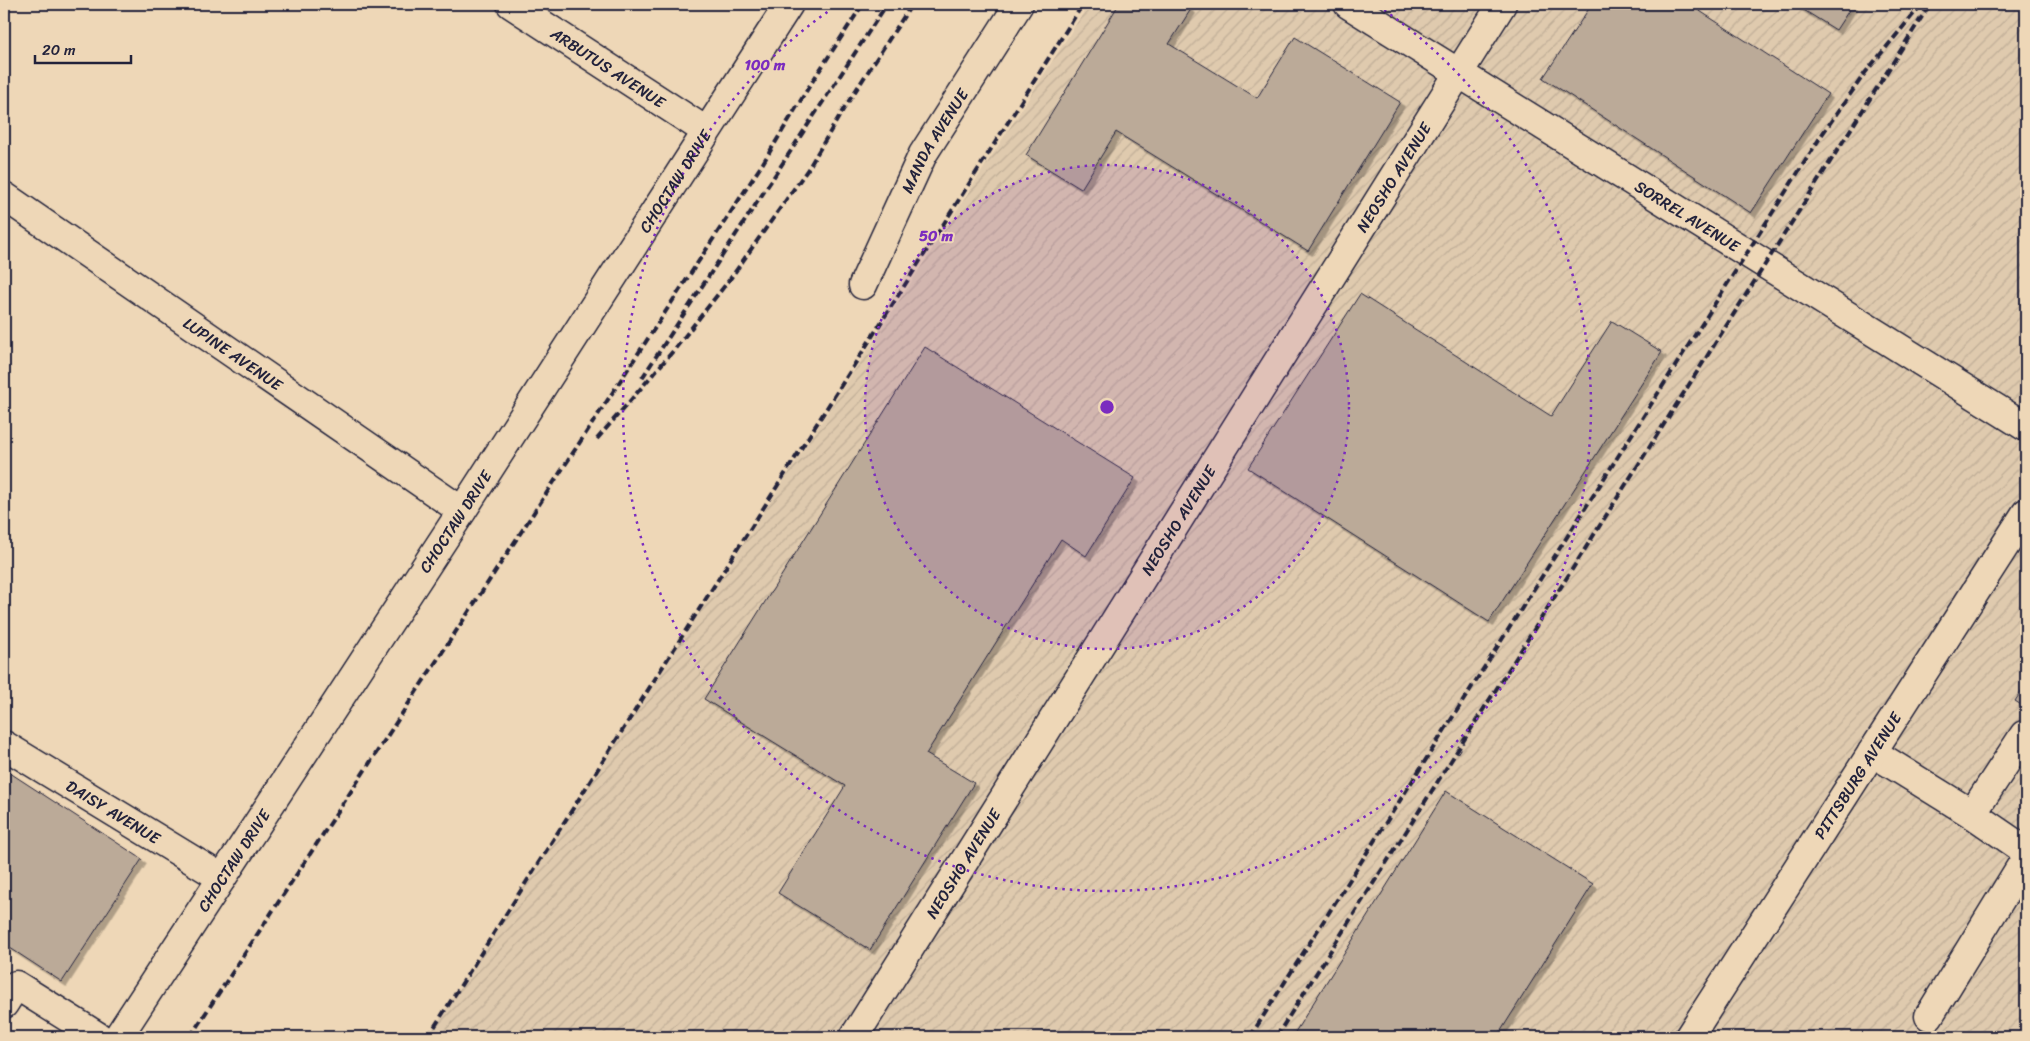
<svg xmlns="http://www.w3.org/2000/svg" width="2030" height="1041" viewBox="0 0 2030 1041" font-family="Sriracha,sans-serif">
	<defs>
		<pattern id="industrial-furrows" width="10" height="10" patternUnits="userSpaceOnUse" patternTransform="scale(1.25)"><rect width="10" height="10" fill="#dfcaae"/><path d="M-1 1l2-2M0 10L10 0M9 11l2-2" fill="none" stroke="#bfad97"/></pattern>
		<filter id="shadow"><feDropShadow dx="4.5" dy="4.5" stdDeviation="0" flood-color="#0004"/></filter>
	</defs>
	<rect width="100%" height="100%" fill="#eed7b7"/>
	<filter id="ink" filterUnits="userSpaceOnUse"><feTurbulence type="fractalNoise" baseFrequency=".02" numOctaves="2"/><feDisplacementMap in="SourceGraphic" scale="10" xChannelSelector="R" yChannelSelector="G"/><feConvolveMatrix kernelMatrix="1 2 1 2 8 2 1 2 1" color-interpolation-filters="sRGB"/></filter>
	<g filter="url(#ink)">
		<polygon fill="url(#industrial-furrows)" points="1089,4 2026,4 2026,1037 428,1037"/>
		<g fill="#bbaa98" stroke="#22223b" filter="url(#shadow)">
			<polygon points="1119,4 1183,4 1191,9 1169,44 1257,98 1295,37 1400,102 1308,251 1116,132 1081,189 1026,155"/>
			<polygon points="1592,4 1689,4 1828,94 1751,213 1543,78"/>
			<polygon points="1794,4 1853,4 1836,30"/>
			<polygon points="1360,294 1551,416 1612,321 1662,352 1489,622 1248,468"/>
			<polygon points="925,347 1135,478 1086,556 1061,539 926,754 974,783 870,950 778,893 845,786 704,699"/>
			<polygon points="2026,684 2026,708 2015,701"/>
			<polygon points="4,769 142,859 62,982 4,944"/>
			<polygon points="1446,791 1593,884 1497,1037 1292,1037"/>
		</g>
		<g fill="none" stroke-linecap="round" stroke-linejoin="round">
			<defs>
				<g id="minor">
					<path id="s1" d="M511 4 706 131"/>
					<path id="s2" d="M1348 4 2026 427"/>
					<path id="s3" d="M4 196 462 511"/>
					<path id="s4" d="M863 285 923 154 1019 4"/>
					<path id="s5" d="M4 745 222 878"/>
					<polyline points="1872,752 1972,814 2026,851"/>
					<polyline points="1972,814 2024,735"/>
					<polyline points="4,1004 16,985 99,1037"/>
					<polyline points="1929,1016 2026,858"/>
					<path id="s6" d="M854 1037 1502 4"/>
					<path id="s7" d="M1689 1037 2026 513"/>
				</g>
				<g id="major">
					<path id="s8" d="M118 1037 462 511 789 4"/>
				</g>
			</defs>
			<use href="#minor" stroke="#22223b" stroke-width="31"/>
			<use href="#major" stroke="#22223b" stroke-width="31"/>
			<use href="#minor" stroke="#eed7b7" stroke-width="28"/>
			<use href="#major" stroke="#eed7b7" stroke-width="28"/>
			<g stroke="#22223b" stroke-width="4" stroke-dasharray="8 4" stroke-linecap="butt">
				<polyline points="642,378 887,4"/>
				<polyline points="597,439 674,350 730,279 808,169 843,110 912,4"/>
				<polyline points="190,1037 763,163 810,85 863,4"/>
				<polyline points="428,1037 1083,4"/>
				<polyline points="1250,1037 1823,133 1865,73 1922,4"/>
				<polyline points="1276,1037 1930,4"/>
			</g>
		</g>
	</g>
	<circle cx="1107" cy="407" r="242" fill="#7b2cbf" fill-opacity=".12"/>
	<g fill="none" stroke="#7b2cbf" stroke-width="2.5" stroke-dasharray="2.5 5">
		<circle cx="1107" cy="407" r="242"/>
		<path d="M1378 6A484 484 0 1 1 836 6"/>
	</g>
	<g text-anchor="middle" stroke-width="4" stroke-linejoin="round" paint-order="stroke">
		<g font-size="16" fill="#22223b" stroke="#eed7b7">
			<text dy="6" stroke="none"><textPath href="#s1" startOffset="116">ARBUTUS AVENUE</textPath></text>
			<text dy="6" stroke="none"><textPath href="#s4" startOffset="161">MANDA AVENUE</textPath></text>
			<text dy="6" stroke="none"><textPath href="#s6" startOffset="1015">NEOSHO AVENUE</textPath></text>
			<text dy="6" stroke="none"><textPath href="#s8" startOffset="1021">CHOCTAW DRIVE</textPath></text>
			<text dy="6" stroke="none"><textPath href="#s2" startOffset="400">SORREL AVENUE</textPath></text>
			<text dy="6" stroke="none"><textPath href="#s3" startOffset="278">LUPINE AVENUE</textPath></text>
			<text dy="6" stroke="none"><textPath href="#s6" startOffset="610">NEOSHO AVENUE</textPath></text>
			<text dy="6" stroke="none"><textPath href="#s8" startOffset="616">CHOCTAW DRIVE</textPath></text>
			<text dy="6" stroke="none"><textPath href="#s7" startOffset="311">PITTSBURG AVENUE</textPath></text>
			<text dy="6" stroke="none"><textPath href="#s5" startOffset="128">DAISY AVENUE</textPath></text>
			<text dy="6" stroke="none"><textPath href="#s8" startOffset="211">CHOCTAW DRIVE</textPath></text>
			<text dy="6" stroke="none"><textPath href="#s6" startOffset="205">NEOSHO AVENUE</textPath></text>
		</g>
	</g>
	<circle cx="1107" cy="407" r="8" fill="#7b2cbf" stroke="#eed7b7" stroke-width="2.5"/>
	<g font-size="15" text-anchor="middle" font-weight="bold" fill="#7b2cbf" stroke="#eed7b7" stroke-width="4" stroke-linejoin="round" paint-order="stroke">
		<text x="765" y="70">100 m</text>
		<text x="936" y="241">50 m</text>
	</g>
	<rect width="2030" height="1041" fill="none" stroke="#eed7b7" stroke-width="20"/>
	<rect x="10" y="10" width="2010" height="1021" fill="none" stroke="#22223b" stroke-width="2" filter="url(#ink)"/>
	<path d="M35 55v8h96v-8" fill="none" stroke="#22223b" stroke-width="2.5"/>
	<text x="42" y="55" font-size="15" fill="#22223b" stroke="#eed7b7" stroke-width="4" paint-order="stroke">20 m</text>
</svg>
